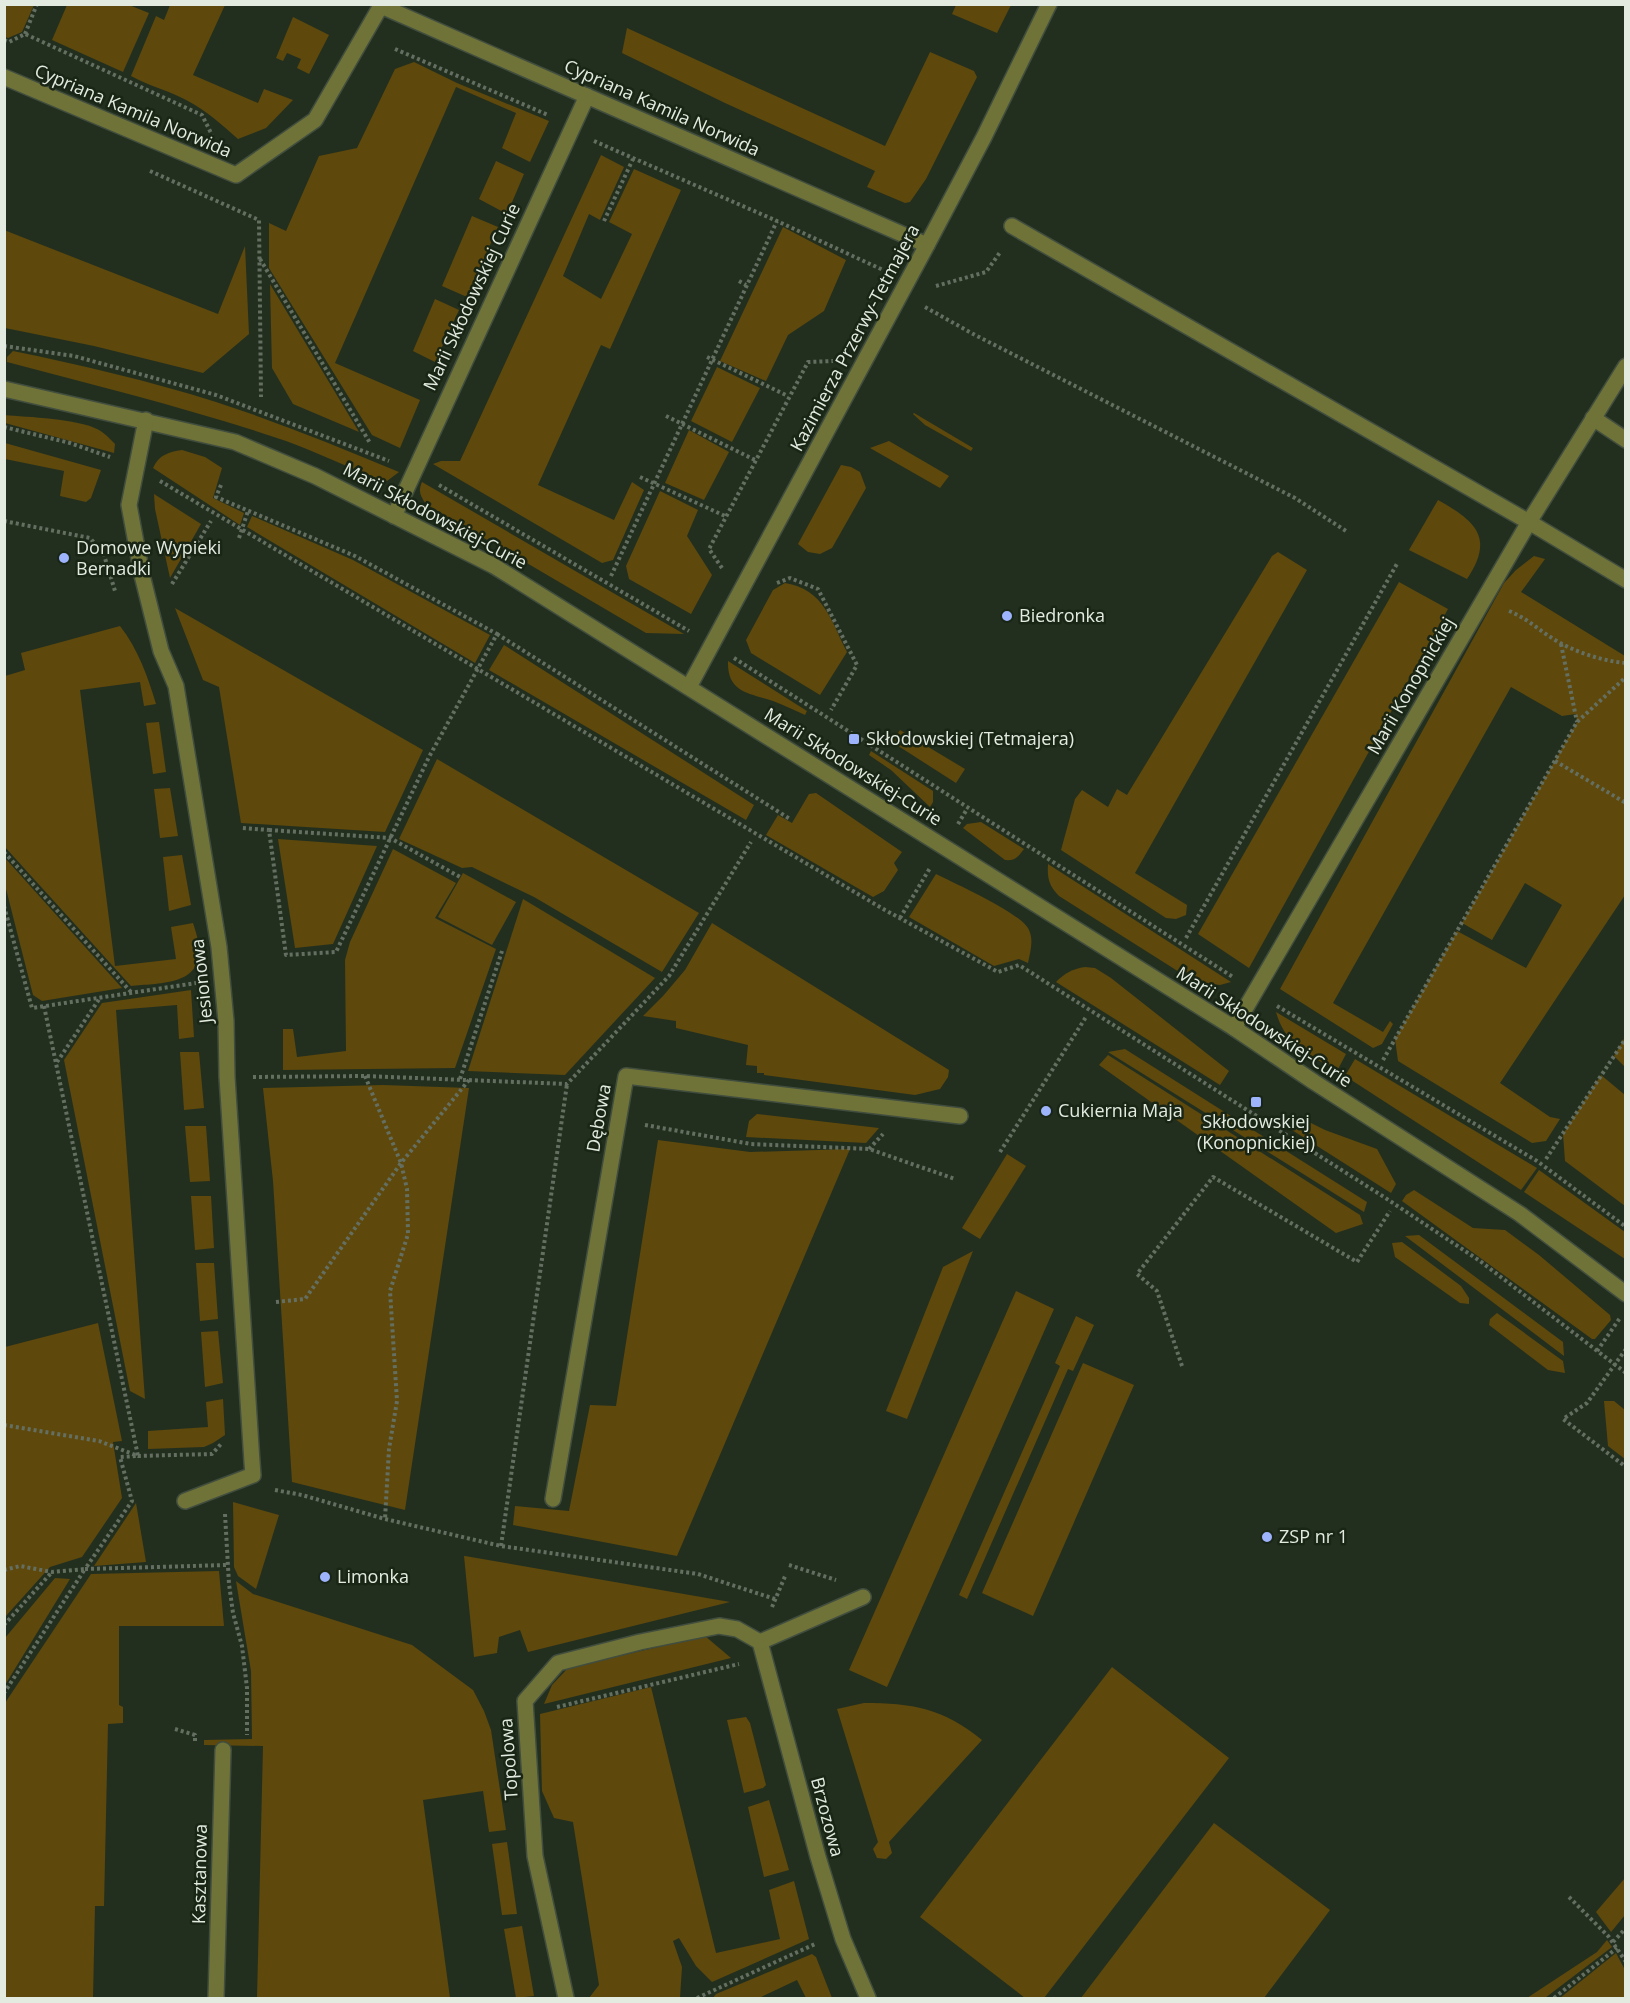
<svg xmlns="http://www.w3.org/2000/svg" width="1630" height="2003" viewBox="0 0 1630 2003" font-family="'Open Sans',sans-serif">
	<rect width="100%" height="100%" fill="#222f1f"/>
	<g fill="#5e480c">
		<polygon points="5,4 34,5 22,32 8,38 5,37"/>
		<polygon points="67,5 129,5 149,13 123,72 52,40"/>
		<path d="M170 5H225L193 75 258 103 264 89 293 100 266 128 238 139C222 125 207 111 188 101 170 91 149 86 131 76L156 16 164 20Z"/>
		<polygon points="956,5 957,4 1011,5 997,33 952,14"/>
		<polygon points="293,17 329,35 309,74 297,68 301,59 287,53 283,61 276,58"/>
		<polygon points="627,28 885,146 930,52 974,71 977,77 926,179 910,202 905,203 867,187 875,171 725,103 622,53"/>
		<polygon points="414,62 457,83 549,121 530,162 502,148 516,113 456,87 335,363 420,400 400,448 372,435 269,268 269,223 286,231 319,156 357,148 395,69"/>
		<polygon points="601,155 624,167 600,220 589,214 563,276 601,299 632,234 609,222 634,169 681,190 610,349 601,345 538,485 614,520 632,482 644,490 613,560 602,563 433,464 441,461 460,461"/>
		<polygon points="496,161 524,174 507,214 479,199"/>
		<polygon points="472,216 498,227 467,297 442,286"/>
		<polygon points="783,227 846,260 824,311 788,335 766,381 720,361"/>
		<polygon points="4,230 218,314 245,246 249,334 203,373 94,346 5,328"/>
		<polygon points="270,284 359,432 293,404 272,368"/>
		<polygon points="435,299 459,310 435,362 413,351"/>
		<path d="M13 351C81 365 150 381 216 402 278 422 339 447 399 472L387 481 375 478C346 466 316 452 286 441 195 410 101 387 7 362V357Z"/>
		<polygon points="717,367 760,388 732,442 691,421"/>
		<polygon points="914,413 973,448 971,451 925,425 913,414"/>
		<path d="M4 415C28 417 78 419 97 429 105 433 109 438 115 444L114 453 5 423Z"/>
		<polygon points="689,430 729,452 704,500 665,483"/>
		<polygon points="889,441 949,476 940,488 870,448"/>
		<polygon points="5,443 101,470 91,498 86,502 60,496 64,471 5,459"/>
		<path d="M182 450 205 457 222 468 213 498 244 513 240 525 153 468C159 455 168 452 182 450Z"/>
		<polygon points="841,465 851,467 860,472 866,488 832,548 820,554 808,552 798,544"/>
		<path d="M422 482 684 634 646 633 426 504C420 496 418 491 422 482Z"/>
		<polygon points="660,491 698,510 687,536 712,575 691,614 629,579 626,566"/>
		<polygon points="154,494 201,524 170,578 155,509"/>
		<path d="M1438 500C1475 521 1495 537 1467 579L1409 550Z"/>
		<polygon points="252,516 353,560 490,635 475,663 247,527"/>
		<polygon points="1278,552 1307,570 1135,873 1187,905 1186,915 1176,919 1166,918 1061,850 1075,799 1082,790 1108,807 1117,789 1127,795 1272,556"/>
		<polygon points="1534,556 1545,559 1521,592 1625,656 1625,895 1500,1083 1550,1117 1560,1119 1546,1141 1532,1143 1398,1061 1395,1039 1457,931 1526,968 1562,905 1525,883 1492,940 1462,923 1577,722 1576,714 1562,716 1511,687 1333,1003 1383,1032 1390,1021 1393,1024 1382,1044 1373,1048 1280,989 1504,583 1516,570"/>
		<polygon points="1399,582 1448,609 1249,968 1198,934"/>
		<path d="M785 583C824 589 831 621 847 652L820 695 751 653 746 640 773 590Z"/>
		<polygon points="175,608 423,750 385,832 241,823 219,687 203,680"/>
		<path d="M120 626C138 649 148 677 156 704L144 706 140 682 80 690 115 966 176 959 171 927 193 923C196 932 199 942 199 951 199 986 157 983 131 986L4 846 5 676 25 670 21 653Z"/>
		<polygon points="504,645 754,805 746,820 489,670"/>
		<path d="M728 661 807 711 805 715C794 710 784 705 773 701 749 693 727 693 728 661Z"/>
		<polygon points="159,722 166,772 153,774 146,723"/>
		<polygon points="900,730 965,769 956,783 892,742"/>
		<polygon points="871,751 933,791 933,802 930,807 891,770 869,755"/>
		<polygon points="437,759 699,913 662,972 534,897 472,867 462,868 399,839"/>
		<polygon points="170,788 178,836 160,838 154,789"/>
		<polygon points="816,793 902,852 894,863 898,870 884,891 873,897 766,835 778,815 792,823 809,794"/>
		<path d="M981 822 1024 849C1018 857 1015 861 1005 860L963 828 967 824Z"/>
		<polygon points="278,839 377,846 333,944 295,948"/>
		<polygon points="393,849 456,883 435,918 496,949 455,1068 283,1070 283,1029 293,1029 297,1057 346,1051 345,960 350,942"/>
		<polygon points="182,855 191,905 169,911 163,857"/>
		<polygon points="5,858 122,988 42,1001 33,995 5,885"/>
		<path d="M1048 864 1231 982 1220 985 1195 982 1059 896C1049 886 1047 878 1048 864Z"/>
		<polygon points="463,873 516,902 492,945 438,917"/>
		<path d="M936 874C954 883 1023 914 1029 930 1034 941 1030 952 1028 963L1019 959 994 966 909 917Z"/>
		<polygon points="523,899 655,978 565,1075 468,1071"/>
		<polygon points="712,923 949,1070 948,1077 940,1089 915,1095 764,1075 764,1073 757,1073 757,1066 746,1065 748,1045 676,1028 676,1021 643,1016 663,996 685,970"/>
		<path d="M1085 967 1095 968 1111 978 1229 1071 1220 1085 1056 982C1065 973 1072 969 1085 967Z"/>
		<polygon points="191,990 194,1037 179,1039 177,1005 116,1010 145,1399 130,1391 64,1060 102,1003"/>
		<path d="M1276 1012 1346 1054 1337 1071C1309 1054 1285 1045 1276 1012Z"/>
		<polygon points="1625,1037 1626,1037 1625,1067 1614,1056"/>
		<polygon points="1125,1049 1367,1202 1364,1212 1108,1052"/>
		<polygon points="180,1052 199,1052 204,1108 184,1110"/>
		<polygon points="1108,1055 1360,1215 1363,1224 1336,1233 1099,1065"/>
		<polygon points="1355,1059 1537,1168 1521,1190 1345,1076"/>
		<polygon points="1601,1075 1625,1095 1625,1206 1565,1161 1563,1134"/>
		<polygon points="383,1085 469,1088 405,1510 292,1482 273,1181 263,1088"/>
		<polygon points="757,1114 879,1128 866,1143 746,1137 749,1121"/>
		<polygon points="1299,1117 1325,1130 1377,1149 1396,1184 1391,1193 1292,1130"/>
		<polygon points="185,1126 206,1126 210,1181 190,1182"/>
		<polygon points="658,1140 750,1152 850,1149 677,1556 513,1525 515,1506 569,1511 590,1405 616,1406"/>
		<polygon points="1007,1154 1026,1166 980,1239 962,1228"/>
		<polygon points="1539,1170 1625,1232 1625,1259 1524,1192"/>
		<polygon points="1414,1190 1473,1228 1505,1230 1539,1255 1610,1315 1611,1320 1595,1339 1592,1339 1402,1201 1406,1195"/>
		<polygon points="191,1196 211,1196 214,1248 195,1250"/>
		<polygon points="1419,1235 1563,1342 1564,1356 1405,1236"/>
		<polygon points="1402,1242 1461,1286 1469,1298 1469,1304 1460,1303 1395,1257 1392,1243"/>
		<polygon points="973,1251 907,1419 886,1411 943,1267"/>
		<polygon points="196,1263 214,1263 218,1319 200,1321"/>
		<polygon points="1016,1291 1054,1309 887,1687 849,1670"/>
		<polygon points="1497,1313 1563,1361 1565,1373 1548,1370 1489,1325 1490,1319"/>
		<polygon points="1076,1316 1094,1325 1073,1371 1068,1369 967,1599 959,1595 1060,1366 1055,1363"/>
		<polygon points="98,1323 122,1441 113,1442 122,1498 82,1557 50,1567 5,1617 5,1347"/>
		<polygon points="218,1331 223,1383 205,1387 201,1332"/>
		<polygon points="1083,1363 1134,1385 1033,1616 982,1593"/>
		<polygon points="223,1399 225,1435 213,1443 204,1447 148,1449 148,1431 208,1427 206,1402"/>
		<polygon points="1614,1401 1625,1410 1625,1459 1608,1446 1604,1401"/>
		<polygon points="233,1502 279,1515 256,1589 238,1576 234,1567"/>
		<polygon points="136,1503 146,1562 94,1566"/>
		<polygon points="464,1556 465,1556 730,1602 528,1652 520,1630 499,1637 497,1653 474,1657"/>
		<polygon points="219,1571 224,1626 119,1626 119,1705 123,1707 123,1723 108,1724 104,1906 95,1906 93,1998 5,1998 5,1703 91,1574"/>
		<polygon points="55,1578 70,1579 5,1685 5,1638"/>
		<polygon points="236,1581 253,1594 412,1645 473,1690 484,1711 491,1730 506,1830 489,1832 483,1791 423,1800 450,1998 257,1998 263,1746 204,1745 204,1740 252,1739 251,1671"/>
		<polygon points="705,1636 731,1658 544,1704 552,1685 568,1668"/>
		<polygon points="1112,1667 1229,1758 1044,1998 1025,1998 920,1917"/>
		<polygon points="651,1687 716,1953 780,1939 769,1890 794,1881 809,1939 712,1982 696,1966 679,1938 673,1941 682,1967 680,1998 589,1998 599,1985 573,1822 554,1818 542,1791 540,1714"/>
		<path d="M864 1703C912 1703 943 1708 982 1740L889 1842 892 1853 886 1859 877 1858 873 1849 878 1842 837 1709Z"/>
		<polygon points="746,1717 750,1723 766,1785 763,1788 744,1793 727,1720"/>
		<polygon points="769,1800 789,1870 764,1877 748,1807"/>
		<polygon points="1214,1823 1330,1910 1264,1998 1081,1998"/>
		<polygon points="507,1842 517,1914 502,1915 492,1844"/>
		<polygon points="1625,1878 1625,1915 1611,1932 1596,1912"/>
		<polygon points="522,1926 534,1996 516,1998 504,1929"/>
		<polygon points="1607,1940 1612,1947 1545,1998 1527,1998 1597,1952"/>
		<polygon points="1616,1953 1625,1970 1625,1998 1560,1998"/>
		<polygon points="812,1954 816,1957 832,1998 806,1998 797,1980 759,1998 713,1998 716,1994"/>
	</g>
	<g fill="none" stroke-linecap="round" stroke-linejoin="round">
		<defs>
			<g id="minor">
				<polyline points="381,6 927,245"/>
				<polyline points="4,77 236,175 315,120 382,4"/>
				<polyline points="1012,226 1529,522 1626,580"/>
				<polyline points="4,389 235,442 315,476 494,566 1234,1028 1314,1082 1520,1214 1626,1294"/>
				<polyline points="1593,418 1626,440"/>
				<polyline points="146,420 129,505 142,575 161,651 176,686 219,947 226,1021 227,1077 252,1462 253,1475 185,1501"/>
				<polyline points="394,516 587,96"/>
				<polyline points="689,687 927,245 984,137 1049,4"/>
				<polyline points="1234,1028 1529,522 1626,366"/>
				<polyline points="553,1499 626,1076 960,1116"/>
				<polyline points="760,1642 818,1857 843,1939 868,1998"/>
				<polyline points="760,1642 863,1597"/>
				<polyline points="216,1998 223,1750"/>
				<polyline points="566,1998 535,1856 525,1701 558,1663 640,1642 719,1626 737,1629 760,1642"/>
			</g>
		</defs>
		<use href="#minor" stroke="#414d3e" stroke-width="18"/>
		<g stroke="#646f61" stroke-width="4" stroke-dasharray="3 3" stroke-linecap="butt">
			<polyline points="25,34 37,4"/>
			<polyline points="4,40 9,42 25,34 36,39 202,115 212,135"/>
			<polyline points="395,49 548,115"/>
			<polyline points="594,141 777,221"/>
			<polyline points="150,171 259,220 261,397"/>
			<polyline points="604,221 633,159"/>
			<polyline points="260,259 370,443"/>
			<polyline points="739,281 746,285"/>
			<polyline points="936,286 986,272 1001,251"/>
			<polyline points="925,307 975,335 1295,498 1346,531"/>
			<polyline points="4,346 74,356 216,395 389,461"/>
			<polyline points="707,357 788,396"/>
			<polyline points="666,416 755,460"/>
			<polyline points="4,427 70,443 110,457"/>
			<polyline points="640,477 725,516"/>
			<polyline points="160,481 885,910 998,972 1019,965 1384,1197 1480,1261 1626,1373"/>
			<polyline points="221,485 216,497 355,556 497,634 429,757 336,952 286,955 269,830 242,828"/>
			<polyline points="439,485 689,631"/>
			<polyline points="4,521 90,538 104,555 115,591"/>
			<polyline points="239,538 248,511"/>
			<polyline points="722,568 709,549 808,362 833,361"/>
			<polyline points="611,576 777,221 883,270"/>
			<polyline points="777,583 790,578 818,589 857,665 831,710"/>
			<polyline points="172,584 211,521"/>
			<path d="M1509 611C1529 619 1543 634 1562 644 1582 654 1603 661 1626 663"/>
			<polyline points="497,634 790,819"/>
			<polyline points="1561,644 1577,722"/>
			<polyline points="734,658 1233,977"/>
			<polyline points="1555,761 1626,803"/>
			<polyline points="958,824 967,809"/>
			<polyline points="269,830 390,838 460,877"/>
			<polyline points="4,852 131,992"/>
			<polyline points="4,906 32,1008 196,983"/>
			<polyline points="900,918 930,868"/>
			<polyline points="1186,938 1398,562"/>
			<polyline points="44,1006 138,1456 120,1457 132,1501 85,1569"/>
			<polyline points="1277,1006 1537,1161 1626,1227"/>
			<polyline points="1383,1060 1577,722 1626,677"/>
			<polyline points="57,1062 100,998"/>
			<polyline points="365,1076 401,1163 407,1189 408,1234 390,1291 397,1401 389,1449 385,1519"/>
			<polyline points="253,1077 365,1076 567,1084 669,976 751,842"/>
			<polyline points="460,1079 502,951"/>
			<polyline points="645,1125 751,1144 869,1149 955,1179"/>
			<polyline points="869,1149 883,1134"/>
			<polyline points="1000,1152 1086,1017"/>
			<polyline points="1546,1159 1626,1038"/>
			<polyline points="276,1302 305,1299 401,1163 469,1080"/>
			<polyline points="1626,1349 1587,1403 1563,1419 1626,1467"/>
			<polyline points="1597,1351 1620,1318"/>
			<polyline points="1182,1366 1157,1291 1137,1274 1213,1177 1357,1262 1390,1211"/>
			<polyline points="4,1425 99,1441 138,1456 212,1454 222,1443"/>
			<polyline points="275,1490 302,1495 385,1519 501,1546 698,1574 775,1599"/>
			<polyline points="225,1514 229,1584 233,1613 242,1646 247,1688 247,1735"/>
			<polyline points="501,1546 567,1084"/>
			<polyline points="789,1565 836,1580"/>
			<polyline points="85,1569 227,1565"/>
			<polyline points="4,1570 20,1566 52,1572 85,1569 4,1693"/>
			<polyline points="772,1607 786,1574"/>
			<polyline points="4,1625 52,1572"/>
			<polyline points="557,1707 739,1664"/>
			<polyline points="175,1729 195,1735 195,1743"/>
			<polyline points="1569,1897 1609,1937 1626,1962"/>
			<polyline points="1613,1942 1626,1928"/>
			<polyline points="697,1998 815,1944"/>
			<polyline points="1554,1998 1617,1948"/>
		</g>
		<use href="#minor" stroke="#6f7338" stroke-width="15"/>
	</g>
	<g fill="#9db4fd" stroke="#192515" stroke-width="2">
		<circle cx="64" cy="558" r="6"/>
		<circle cx="1007" cy="616" r="6"/>
		<rect x="848" y="733" width="12" height="12" rx="3"/>
		<rect x="1250" y="1096" width="12" height="12" rx="3"/>
		<circle cx="1046" cy="1111" r="6"/>
		<circle cx="1267" cy="1537" r="6"/>
		<circle cx="325" cy="1577" r="6"/>
	</g>
	<g text-anchor="middle" stroke-width="5" stroke-linejoin="round" paint-order="stroke">
		<g font-size="18" fill="#e3ebe0" stroke="#192515">
			<text transform="translate(662 108) rotate(24)" y="6">Cypriana Kamila Norwida</text>
			<text transform="translate(133 111) rotate(23)" y="6">Cypriana Kamila Norwida</text>
			<text transform="translate(472 297) rotate(-65)" y="6">Marii Skłodowskiej Curie</text>
			<text transform="translate(855 338) rotate(-62)" y="6">Kazimierza Przerwy-Tetmajera</text>
			<text transform="translate(435 516) rotate(28)" y="6">Marii Skłodowskiej-Curie</text>
			<text transform="translate(1411 686) rotate(-60)" y="6">Marii Konopnickiej</text>
			<text transform="translate(853 767) rotate(32)" y="6">Marii Skłodowskiej-Curie</text>
			<text transform="translate(202 981) rotate(-96)" y="6">Jesionowa</text>
			<text transform="translate(1264 1027) rotate(33)" y="6">Marii Skłodowskiej-Curie</text>
			<text transform="translate(599 1118) rotate(-80)" y="6">Dębowa</text>
			<text transform="translate(509 1759) rotate(-94)" y="6">Topolowa</text>
			<text transform="translate(827 1817) rotate(75)" y="6">Brzozowa</text>
			<text transform="translate(200 1874) rotate(-89)" y="6">Kasztanowa</text>
		</g>
		<g font-size="18" fill="#e3ebe0" stroke="#192515" text-anchor="start">
			<text x="76" y="554">Domowe Wypieki<tspan x="76" dy="21">Bernadki</tspan></text>
			<text x="1019" y="622">Biedronka</text>
			<text x="866" y="745">Skłodowskiej (Tetmajera)</text>
			<text x="1058" y="1117">Cukiernia Maja</text>
			<text x="1256" y="1128" text-anchor="middle">Skłodowskiej<tspan x="1256" dy="21">(Konopnickiej)</tspan></text>
			<text x="1279" y="1543">ZSP nr 1</text>
			<text x="337" y="1583">Limonka</text>
		</g>
	</g>
	<rect width="1630" height="2003" fill="none" stroke="#e3ebe0" stroke-width="12"/>
</svg>
